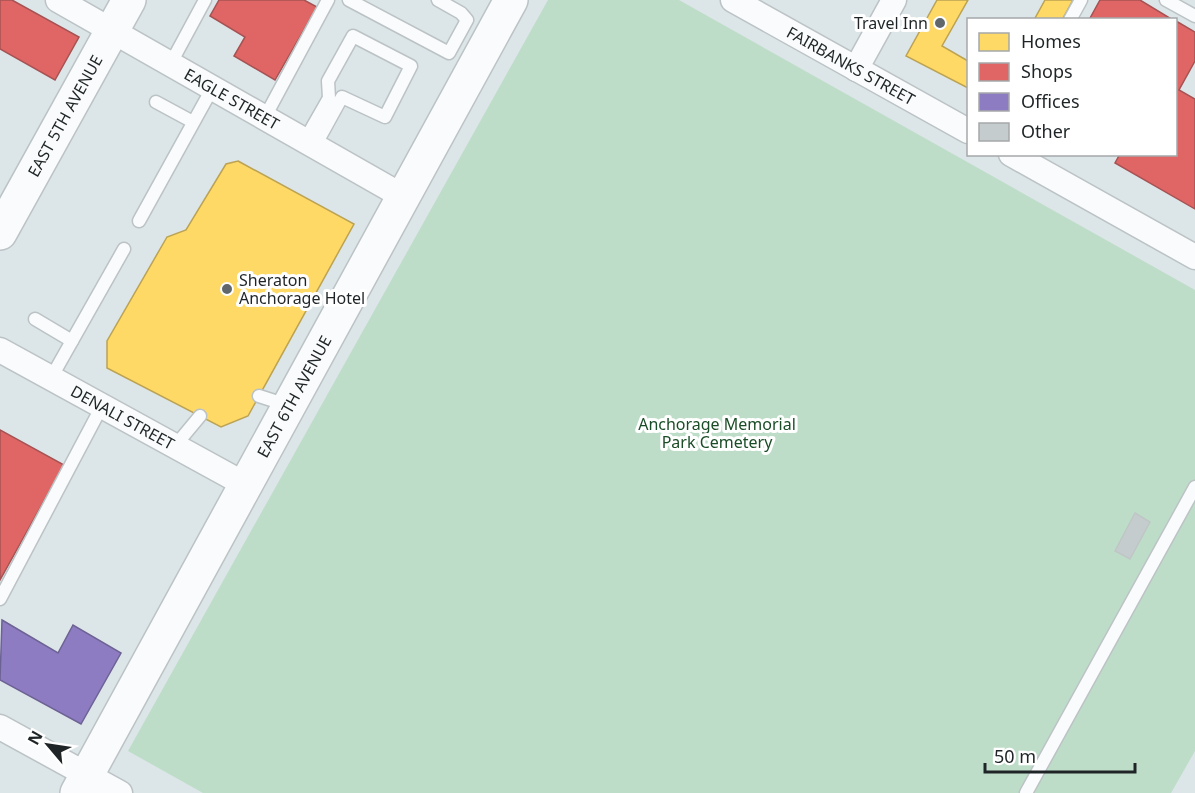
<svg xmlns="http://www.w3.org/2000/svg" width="1195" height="793" viewBox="0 0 1195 793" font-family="'Noto Sans',sans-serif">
	<rect width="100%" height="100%" fill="#dce5e8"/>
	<polygon fill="#beddc8" points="548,0 679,0 1195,290 1195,751 1171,793 203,793 128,751"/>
	<g fill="#ffd966" stroke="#bca353" stroke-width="1.5">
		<polygon points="937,0 968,0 942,46 968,61 968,88 906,56"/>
		<polygon points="1045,0 1073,0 1062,20 1034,20"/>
		<polygon points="238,161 354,224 248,416 221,427 107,368 107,341 167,237 186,230 226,164"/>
	</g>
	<g fill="#e06666" stroke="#a65253" stroke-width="1.5">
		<polygon points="0,0 12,0 79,37 55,80 0,49"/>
		<polygon points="219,0 304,0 317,7 275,80 234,56 245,37 210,16"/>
		<polygon points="1100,0 1140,0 1173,20 1089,20"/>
		<polygon points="1176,21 1195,32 1195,61 1179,90 1195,99 1195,209 1115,163 1120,154 1176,154"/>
		<polygon points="0,430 64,465 0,580"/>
	</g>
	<polygon fill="#8e7cc3" stroke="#6d6294" stroke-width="1.5" points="2,620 58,653 73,625 121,653 81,724 0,680"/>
	<polygon fill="#c5cccd" stroke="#bfc6c6" stroke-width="1.5" points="1135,513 1150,522 1130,559 1115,551"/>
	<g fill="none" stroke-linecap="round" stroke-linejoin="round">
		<defs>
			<g id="service">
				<polyline points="349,0 449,53 467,20 461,13 438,0"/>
				<polyline points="1166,0 1195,16"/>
				<polyline points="1070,20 1081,0"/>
				<polyline points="171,63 205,0"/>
				<polyline points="156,102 193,122"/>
				<polyline points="265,117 328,0"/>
				<polyline points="305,140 329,98 328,81 353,36 411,66 385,117 342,97 315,146"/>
				<polyline points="139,221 213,87"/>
				<polyline points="35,319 72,341"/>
				<polyline points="51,378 124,249"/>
				<polyline points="259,396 287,405"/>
				<polyline points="175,446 200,416"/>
				<polyline points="0,599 102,406"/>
				<polyline points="1026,793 1195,487"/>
			</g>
			<g id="minor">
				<path id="s1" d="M58 0 404 197"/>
				<path id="s2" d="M733 0 968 131"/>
				<polyline points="856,69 894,0"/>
				<polyline points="1011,154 1195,257"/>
				<path id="s3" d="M0 350 246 485"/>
				<polyline points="0,727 120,793"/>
			</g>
			<g id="primary">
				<path id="s4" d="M0 233 129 0"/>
				<path id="s5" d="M77 793 511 0"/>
			</g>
		</defs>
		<use href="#service" stroke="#bcc3c5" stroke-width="15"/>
		<use href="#minor" stroke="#bcc3c5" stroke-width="27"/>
		<use href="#primary" stroke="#bcc3c5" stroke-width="36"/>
		<use href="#service" stroke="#fafbfc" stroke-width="12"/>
		<use href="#minor" stroke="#fafbfc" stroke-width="24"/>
		<use href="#primary" stroke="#fafbfc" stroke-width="33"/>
	</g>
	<g fill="#61686b" stroke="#fff" stroke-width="2">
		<circle cx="940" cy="23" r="6"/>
		<circle cx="227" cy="289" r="6"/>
	</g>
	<g text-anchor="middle" stroke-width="6" stroke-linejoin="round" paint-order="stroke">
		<g font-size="16" fill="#1f2527" stroke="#fff" text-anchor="end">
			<text x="928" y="29">Travel Inn</text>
			<text x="239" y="286" text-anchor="start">Sheraton<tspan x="239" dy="18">Anchorage Hotel</tspan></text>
		</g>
		<g font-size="16" fill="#1f2527" stroke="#fff">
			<text dy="6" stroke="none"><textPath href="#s2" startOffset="135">FAIRBANKS STREET</textPath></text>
			<text dy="6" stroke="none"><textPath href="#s1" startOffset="200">EAGLE STREET</textPath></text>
			<text dy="6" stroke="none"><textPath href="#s4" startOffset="134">EAST 5TH AVENUE</textPath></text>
			<text dy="6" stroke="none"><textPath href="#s5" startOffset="452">EAST 6TH AVENUE</textPath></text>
			<text dy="6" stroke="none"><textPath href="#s3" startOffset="140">DENALI STREET</textPath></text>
		</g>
		<g font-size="16" fill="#1a4d27" stroke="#fff">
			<text x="717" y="430">Anchorage Memorial<tspan x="717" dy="18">Park Cemetery</tspan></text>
		</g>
	</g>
	<rect x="967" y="18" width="210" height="138" fill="#ffffff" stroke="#a5a8a9" stroke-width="1.5"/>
	<rect x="979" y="33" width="30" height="18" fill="#ffd966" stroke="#a5a8a9" stroke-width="1.5"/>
	<text x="1021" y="48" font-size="18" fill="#1f2527">Homes</text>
	<rect x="979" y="63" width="30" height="18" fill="#e06666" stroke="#a5a8a9" stroke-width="1.5"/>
	<text x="1021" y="78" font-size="18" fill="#1f2527">Shops</text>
	<rect x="979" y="93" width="30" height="18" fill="#8e7cc3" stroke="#a5a8a9" stroke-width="1.5"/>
	<text x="1021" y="108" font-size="18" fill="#1f2527">Offices</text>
	<rect x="979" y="123" width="30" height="18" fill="#c5cccd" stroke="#a5a8a9" stroke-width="1.5"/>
	<text x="1021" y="138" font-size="18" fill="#1f2527">Other</text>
	<g transform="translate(48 745) rotate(299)" stroke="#ffffff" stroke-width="4.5" paint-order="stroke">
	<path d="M0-4.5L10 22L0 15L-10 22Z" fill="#1f2527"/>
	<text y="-9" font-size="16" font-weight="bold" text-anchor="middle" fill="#1f2527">N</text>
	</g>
	<path d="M985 763v9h150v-9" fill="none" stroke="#1f2527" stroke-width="3"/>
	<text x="994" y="763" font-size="18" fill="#1f2527" stroke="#ffffff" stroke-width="4.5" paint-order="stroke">50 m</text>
</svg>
